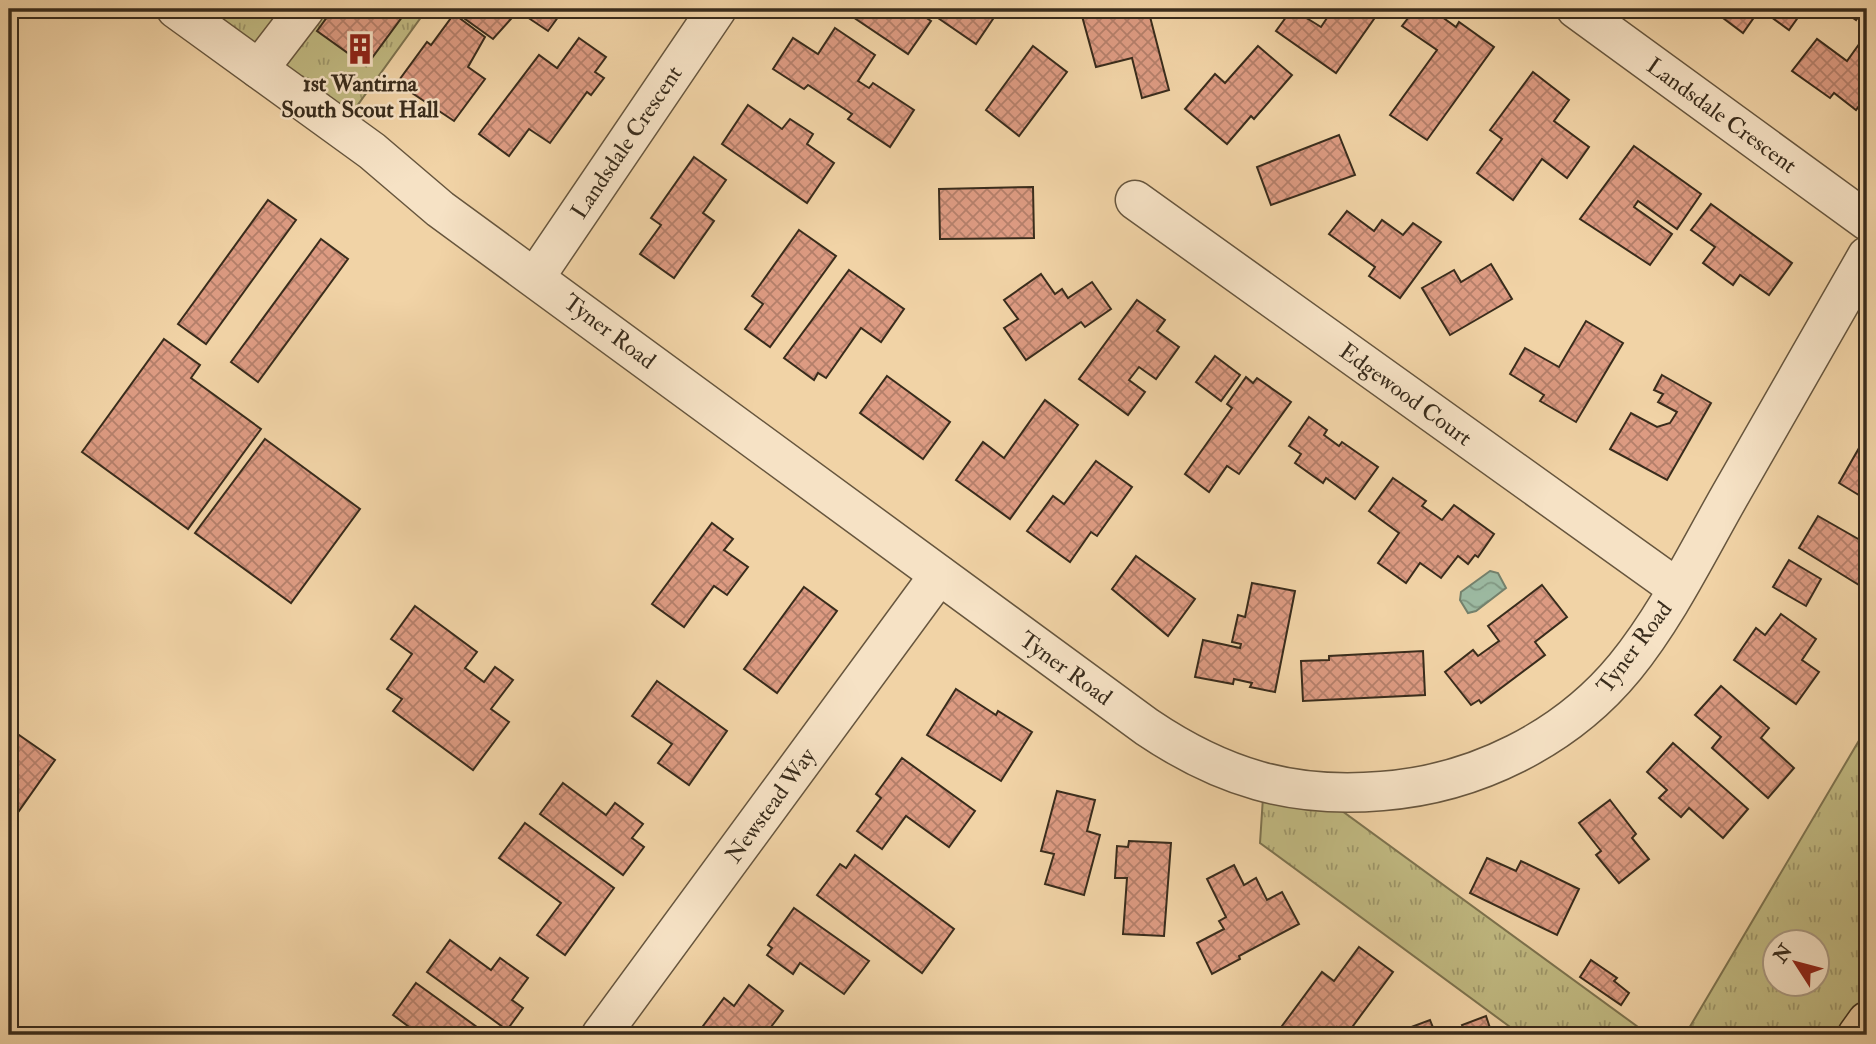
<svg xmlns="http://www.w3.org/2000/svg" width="1876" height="1044" viewBox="0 0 1876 1044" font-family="'IM FELL Double Pica',serif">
	<defs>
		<pattern id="park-tufts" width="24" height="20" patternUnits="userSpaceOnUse" patternTransform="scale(1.75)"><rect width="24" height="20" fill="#c1ba82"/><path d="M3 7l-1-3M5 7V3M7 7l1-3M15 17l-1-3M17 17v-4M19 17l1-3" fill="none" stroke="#9e976a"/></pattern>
		<pattern id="water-waves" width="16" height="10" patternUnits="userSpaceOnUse" patternTransform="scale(1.75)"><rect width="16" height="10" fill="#9cb9a1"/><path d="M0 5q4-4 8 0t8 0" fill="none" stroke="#809782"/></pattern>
		<pattern id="building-cross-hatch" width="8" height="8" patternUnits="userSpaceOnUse" patternTransform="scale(1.75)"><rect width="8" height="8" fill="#dd9b82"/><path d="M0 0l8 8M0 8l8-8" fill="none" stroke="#b47f6a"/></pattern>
	</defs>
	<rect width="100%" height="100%" fill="#f1d3a6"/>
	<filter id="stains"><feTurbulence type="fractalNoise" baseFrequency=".00286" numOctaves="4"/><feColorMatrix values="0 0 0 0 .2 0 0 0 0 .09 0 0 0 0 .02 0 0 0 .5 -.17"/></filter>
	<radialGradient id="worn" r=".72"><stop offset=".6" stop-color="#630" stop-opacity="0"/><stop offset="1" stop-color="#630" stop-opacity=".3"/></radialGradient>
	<g fill="url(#park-tufts)" stroke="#7d734f" stroke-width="2" fill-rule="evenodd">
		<polygon points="176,9 427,9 341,128"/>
		<path d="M1867 727V1021L1857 1035H1685ZM1774 942H1816V984H1774Z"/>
		<polygon points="1264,782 1316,792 1649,1035 1521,1035 1260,843"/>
	</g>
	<polygon fill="url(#water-waves)" stroke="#74816c" stroke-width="2" points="1490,571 1498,573 1506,588 1476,611 1468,613 1460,600 1461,592"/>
	<g fill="url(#building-cross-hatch)" stroke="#392c1c" stroke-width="2">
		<polygon points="333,9 408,9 366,66 317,31"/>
		<polygon points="451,9 564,9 548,31 518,11 493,39"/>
		<polygon points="841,9 913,9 931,21 908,54"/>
		<polygon points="944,9 991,9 997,13 976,44 938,18"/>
		<polygon points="1100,9 1148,9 1169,90 1142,98 1132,58 1096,67 1082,16"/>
		<polygon points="1292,9 1321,27 1333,9 1381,9 1336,73 1276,31"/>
		<polygon points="1415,9 1431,9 1456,27 1459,22 1494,47 1427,140 1390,115 1437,50 1402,26"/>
		<polygon points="1711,9 1804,9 1789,30 1760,9 1743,33"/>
		<polygon points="1840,9 1867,9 1867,25 1857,18 1856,20"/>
		<polygon points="454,14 485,37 468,67 485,79 454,121 397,83 427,42 431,45"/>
		<polygon points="835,28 875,55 858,81 869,88 873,83 914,110 890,147 848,119 852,114 808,85 804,89 773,69 793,38 818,54"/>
		<polygon points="1867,33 1867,95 1856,110 1834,93 1830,98 1792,71 1817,39 1847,61"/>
		<polygon points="579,38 606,57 595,72 604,78 591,95 587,92 550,143 529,129 509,156 479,134 539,55 557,68"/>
		<polygon points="1033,46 1067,72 1019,136 986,110"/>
		<polygon points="1258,46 1292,75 1254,119 1251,116 1227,144 1185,109 1215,74 1225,83"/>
		<polygon points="1533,72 1569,100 1554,121 1589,147 1567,178 1542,159 1513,200 1477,173 1502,139 1490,130"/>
		<polygon points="748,105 782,129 790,119 813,134 807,144 834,163 807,203 722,144"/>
		<polygon points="1339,135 1355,175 1271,205 1257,167"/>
		<polygon points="1634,146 1701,194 1677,229 1638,201 1634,207 1672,234 1650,265 1580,219"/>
		<polygon points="694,157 726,180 703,213 714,221 674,278 640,254 661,225 651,218"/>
		<polygon points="1033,187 1034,238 940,239 939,189"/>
		<polygon points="268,200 296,220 206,344 178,324"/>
		<polygon points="1711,204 1792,263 1769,295 1740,275 1733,285 1703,263 1715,247 1691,230"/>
		<polygon points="1347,211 1374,231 1382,220 1403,235 1413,223 1441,242 1400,298 1369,276 1375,267 1329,234"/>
		<polygon points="799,230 836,256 770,347 745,329 763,304 752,296"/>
		<polygon points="321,239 348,259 258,382 231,362"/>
		<polygon points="1491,264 1512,299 1450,335 1422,288 1454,270 1461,282"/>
		<polygon points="849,270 904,309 881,342 861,328 826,378 818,373 814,380 784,358"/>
		<polygon points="1041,274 1055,294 1062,289 1068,298 1092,282 1111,309 1085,327 1081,322 1026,360 1004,328 1018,319 1004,300"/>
		<polygon points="1137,300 1165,320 1157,331 1179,347 1156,379 1139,367 1129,380 1145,392 1128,415 1079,379"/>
		<polygon points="1586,321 1623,343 1576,422 1540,401 1544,395 1510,374 1525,348 1559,367"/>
		<polygon points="164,339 200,365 191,378 261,429 188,529 82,452"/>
		<polygon points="1215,356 1240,375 1221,401 1196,382"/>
		<polygon points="1662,375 1711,403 1667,480 1610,449 1631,413 1657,427 1670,423 1677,412 1658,402 1663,394 1654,390"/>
		<polygon points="887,376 950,422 923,459 860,413"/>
		<polygon points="1246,377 1253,383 1257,378 1291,402 1239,474 1227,466 1209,492 1185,474 1232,408 1227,404"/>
		<polygon points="1045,400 1078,425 1010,519 956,480 983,442 1004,458"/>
		<polygon points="1309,417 1327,430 1324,435 1339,446 1342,442 1378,467 1355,499 1326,478 1323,483 1295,463 1301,454 1289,446"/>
		<polygon points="1867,434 1867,500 1839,483"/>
		<polygon points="265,439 360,509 291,603 195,533"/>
		<polygon points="1096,461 1132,487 1097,536 1091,532 1070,562 1027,531 1053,496 1064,504"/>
		<polygon points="1393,478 1426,501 1422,506 1442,520 1454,505 1494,534 1478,557 1475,555 1468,564 1458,556 1441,578 1420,563 1406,583 1378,563 1399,533 1369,511"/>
		<polygon points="1818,516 1867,544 1867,590 1799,548"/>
		<polygon points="712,523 733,539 724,550 748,567 727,595 714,586 684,627 652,604"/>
		<polygon points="1136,556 1195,599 1168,636 1112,589"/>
		<polygon points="1789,560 1821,579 1806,606 1773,587"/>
		<polygon points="1252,583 1295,591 1275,692 1250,687 1252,683 1234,679 1233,684 1195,677 1203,640 1240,648 1241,644 1232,642 1238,615 1245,617"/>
		<polygon points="1542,585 1567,617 1535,642 1545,655 1481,703 1479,700 1471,705 1445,672 1473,650 1478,656 1499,641 1488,626"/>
		<polygon points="804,587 837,611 777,693 744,669"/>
		<polygon points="415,606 477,652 465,668 484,682 495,667 513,680 491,709 509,722 473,770 393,711 402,699 387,689 412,654 391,639"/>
		<polygon points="1781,614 1816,639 1802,660 1819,672 1796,704 1734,660 1756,628 1765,635"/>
		<polygon points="1423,651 1425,695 1303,701 1301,661 1329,660 1329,656"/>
		<polygon points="657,681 727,731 689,785 658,763 672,744 632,716"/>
		<polygon points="1721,686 1769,728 1761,738 1794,768 1768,798 1712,748 1721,737 1695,715"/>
		<polygon points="956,689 996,715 998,711 1032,732 1001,781 927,735"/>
		<polygon points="9,728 55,760 9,825"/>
		<polygon points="1673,743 1748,809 1723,838 1689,808 1681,817 1659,798 1667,790 1647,772"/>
		<polygon points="902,758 975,811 949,847 906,816 882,849 857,831 881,798 876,794"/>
		<polygon points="563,783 606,815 615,803 643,824 632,838 644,847 623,875 540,814"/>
		<polygon points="1057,791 1095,800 1087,831 1100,835 1084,895 1045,884 1054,854 1041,851"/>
		<polygon points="1610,800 1636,834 1632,838 1649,859 1619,883 1596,855 1601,851 1579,823"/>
		<polygon points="525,823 614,888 565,955 537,935 561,903 499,858"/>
		<polygon points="1129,841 1171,843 1164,936 1123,934 1127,878 1115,878 1117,846 1128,847"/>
		<polygon points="855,855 954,929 922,973 817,895 840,864 846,868"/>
		<polygon points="1487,858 1516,871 1521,861 1579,889 1557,935 1470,893"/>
		<polygon points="1234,865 1244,885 1256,878 1267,900 1282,892 1299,924 1239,956 1240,959 1212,974 1197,943 1224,929 1219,921 1226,917 1207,879"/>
		<polygon points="794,908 869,961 844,994 800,963 793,974 767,955 772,948 768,945"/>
		<polygon points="450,940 491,970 500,958 528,978 512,1000 523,1008 507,1030 427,972"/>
		<polygon points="1359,947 1393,972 1347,1034 1337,1027 1332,1035 1286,1035 1279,1030 1322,972 1334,981"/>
		<polygon points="1591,960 1617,978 1614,981 1629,993 1621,1005 1580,977"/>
		<polygon points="416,983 488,1035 420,1035 393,1015"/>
		<polygon points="749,985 783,1011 768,1031 774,1035 707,1035 700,1030 724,998 734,1006"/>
		<polygon points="1486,1016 1492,1034 1508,1028 1510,1035 1466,1035 1462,1025"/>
		<polygon points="1430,1020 1436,1035 1396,1035 1395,1033"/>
	</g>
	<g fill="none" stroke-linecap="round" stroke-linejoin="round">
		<defs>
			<g id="minor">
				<path d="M176 9 372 151 440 209 1147 727C1221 777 1292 799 1382 791 1475 784 1566 739 1625 667 1668 614 1699 549 1733 490 1778 412 1822 334 1867 256"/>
				<polyline points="1576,9 1867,221"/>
				<polyline points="259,69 305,9"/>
				<polyline points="1135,200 1677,588"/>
				<polyline points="536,276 717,9"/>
				<polyline points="601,1035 939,575"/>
			</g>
			<polyline id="major" points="1857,1035 1867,1021"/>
		</defs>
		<use href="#minor" stroke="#67563e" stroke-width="41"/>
		<use href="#major" stroke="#392c1c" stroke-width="41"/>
		<use href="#minor" stroke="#f6e2c5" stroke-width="38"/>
		<use href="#major" stroke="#f1d3a6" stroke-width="38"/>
	</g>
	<defs>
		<symbol id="building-bare" viewBox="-9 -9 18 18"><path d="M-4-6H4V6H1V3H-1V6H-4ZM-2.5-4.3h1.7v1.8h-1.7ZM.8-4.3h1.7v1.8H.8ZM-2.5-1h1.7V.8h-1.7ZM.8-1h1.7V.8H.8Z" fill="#8f2418" stroke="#f6e2c5" stroke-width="2.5" paint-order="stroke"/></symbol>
	</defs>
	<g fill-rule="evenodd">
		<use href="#building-bare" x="338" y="27" width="44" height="44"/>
	</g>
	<g text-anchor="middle" stroke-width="5" stroke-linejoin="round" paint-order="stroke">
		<g font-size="23" font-weight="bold" fill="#392c1c" stroke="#f6e2c5">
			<text x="360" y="91">1st Wantirna<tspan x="360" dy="26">South Scout Hall</tspan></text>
		</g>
		<g font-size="23" fill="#392c1c" stroke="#f6e2c5">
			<text transform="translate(1722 115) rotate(36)" y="8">Landsdale Crescent</text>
			<text transform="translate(626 142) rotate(-56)" y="8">Landsdale Crescent</text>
			<text transform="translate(610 331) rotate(37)" y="8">Tyner Road</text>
			<text transform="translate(1406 394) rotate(36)" y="8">Edgewood Court</text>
			<text transform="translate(1634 647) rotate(-53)" y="8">Tyner Road</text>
			<text transform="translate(1066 668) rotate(36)" y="8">Tyner Road</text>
			<text transform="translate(770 805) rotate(-54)" y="8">Newstead Way</text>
		</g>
	</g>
	<rect width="1876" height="1044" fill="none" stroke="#f1d3a6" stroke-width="35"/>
	<rect x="10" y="10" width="1855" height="1023" fill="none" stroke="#392c1c" stroke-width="3.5"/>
	<rect x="18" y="18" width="1841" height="1009" fill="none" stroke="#392c1c" stroke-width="2"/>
	<g transform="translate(1796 963) rotate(306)"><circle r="33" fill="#f6e2c5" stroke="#aa9981" stroke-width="2"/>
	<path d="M0-5L12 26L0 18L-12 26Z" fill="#8f2418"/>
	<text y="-10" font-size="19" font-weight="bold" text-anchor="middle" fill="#392c1c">N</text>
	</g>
	<rect width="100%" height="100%" filter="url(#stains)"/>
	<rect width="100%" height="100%" fill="url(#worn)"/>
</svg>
